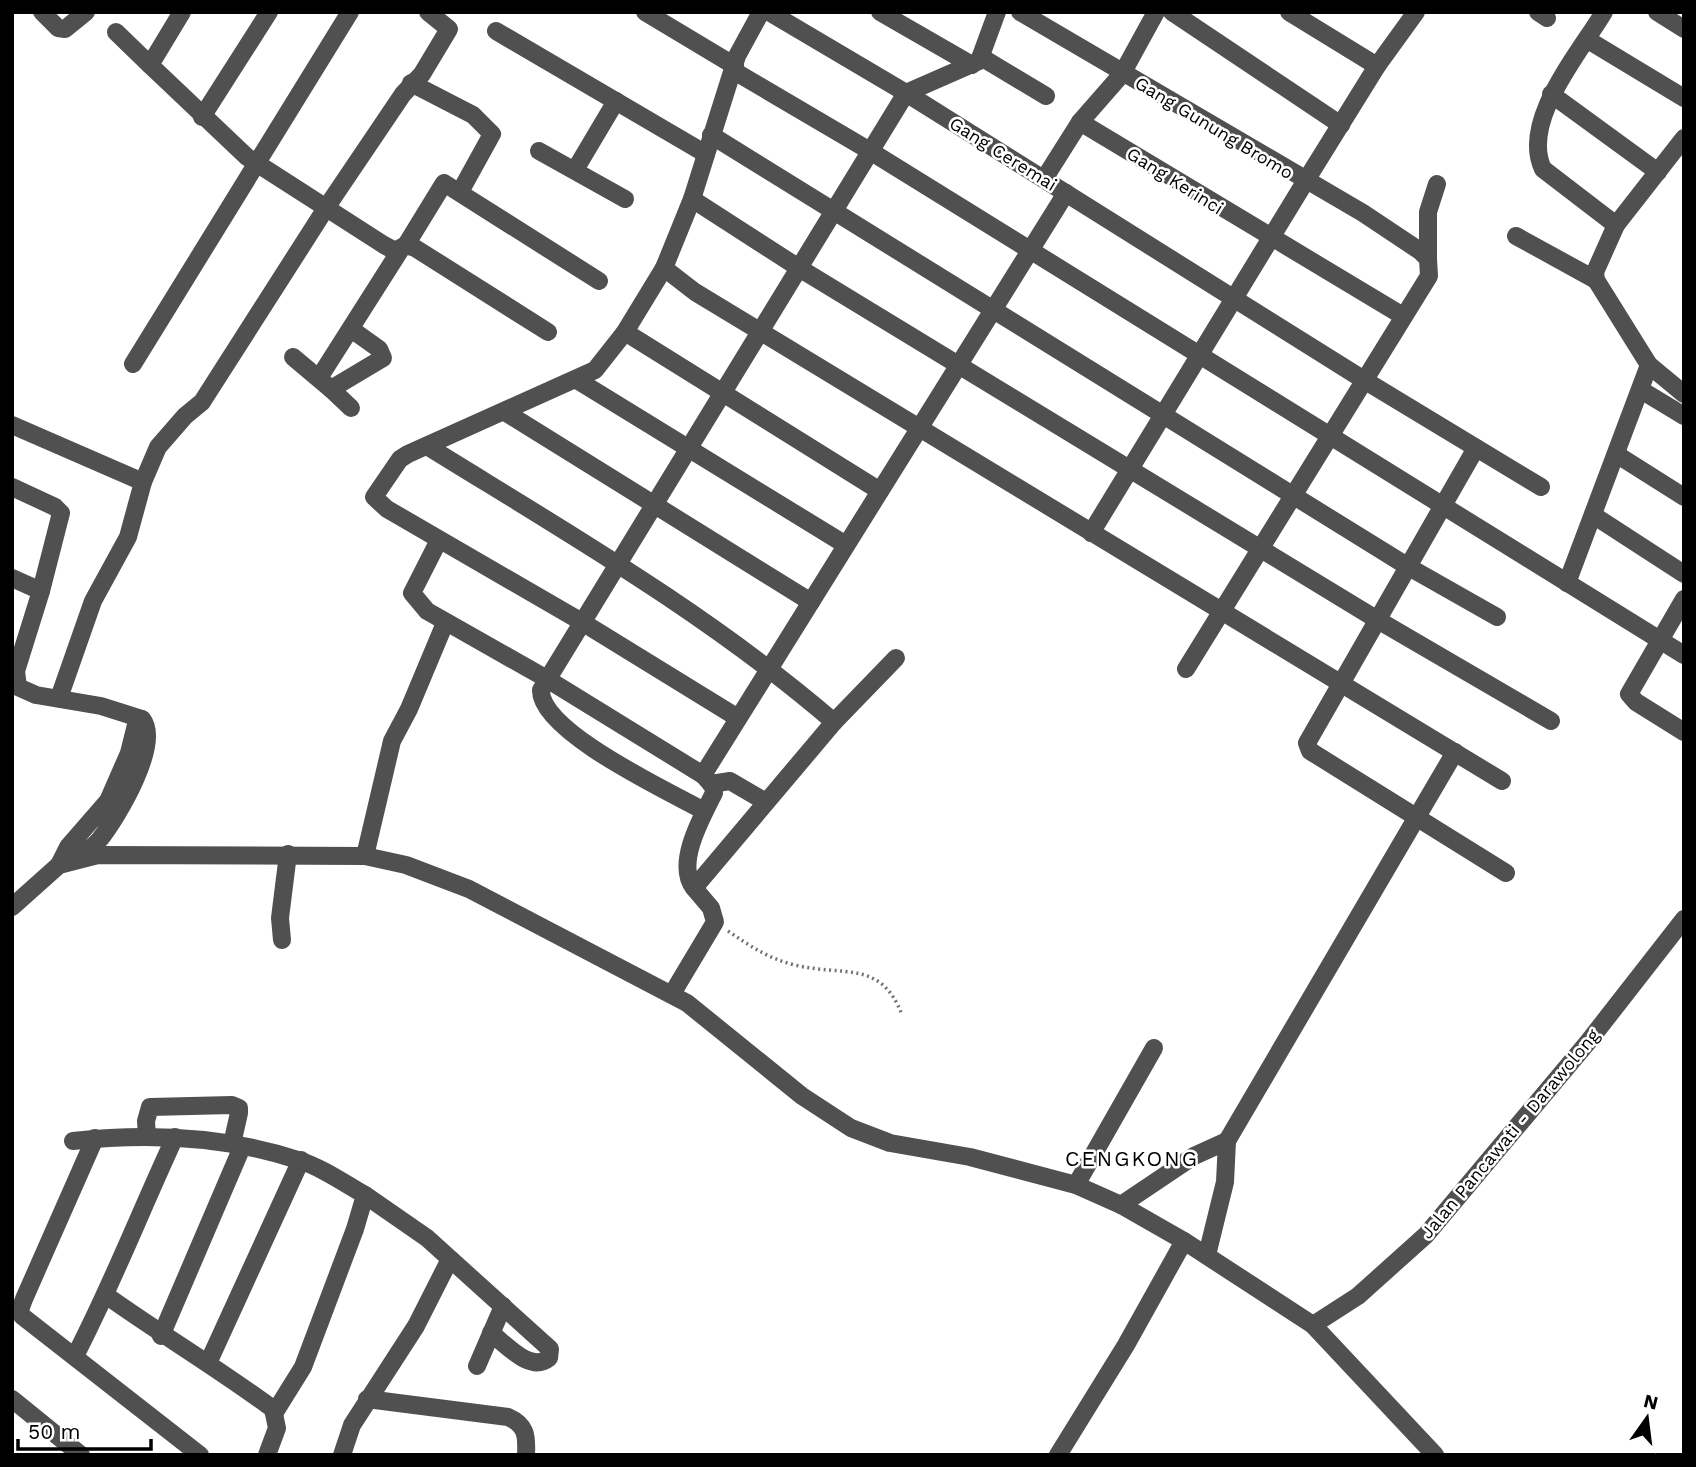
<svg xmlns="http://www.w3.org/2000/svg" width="1696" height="1467" viewBox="0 0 1696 1467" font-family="'Work Sans',sans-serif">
	<rect width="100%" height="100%" fill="#fff"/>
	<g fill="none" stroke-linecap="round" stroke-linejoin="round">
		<path stroke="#727272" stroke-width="3.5" stroke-dasharray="2 3.5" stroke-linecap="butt" d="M728 931C750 946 769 959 795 965 843 977 881 959 902 1015"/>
		<g stroke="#505050" stroke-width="18">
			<polyline points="42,12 58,28 65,29 86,12"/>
			<polyline points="182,12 150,65 247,157 384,245 395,251 406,245 415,248 548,332"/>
			<polyline points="645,12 735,66"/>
			<polyline points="761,12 737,56 692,199 664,268 695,292 1502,781"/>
			<polyline points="769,12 906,93 1364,380 1541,487"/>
			<polyline points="880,12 972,65"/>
			<polyline points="1020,12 1363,213 1420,251 1428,259 1429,276 1186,669"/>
			<polyline points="1172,12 1341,125"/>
			<polyline points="1289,12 1377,66"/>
			<polyline points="1538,12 1547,18"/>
			<path d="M1604 12C1581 51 1520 121 1543 169L1616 225"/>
			<polyline points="1657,12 1684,29"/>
			<polyline points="496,31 706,154"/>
			<polyline points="116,32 150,65"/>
			<polyline points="1588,40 1684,98"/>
			<polyline points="981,57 1046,96"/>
			<polyline points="734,71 870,151 1684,655"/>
			<polyline points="411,83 473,115 492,134 460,192"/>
			<polyline points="1551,94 1658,172"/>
			<polyline points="202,117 269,12"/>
			<polyline points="1080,122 1403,316"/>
			<polyline points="711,135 1407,566 1497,617"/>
			<polyline points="1684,138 1616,225 1595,272 1596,280 1649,365 1684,394"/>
			<polyline points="539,151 625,199"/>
			<polyline points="575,170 616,101"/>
			<polyline points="1044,179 1080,122 1122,74 1156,12"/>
			<polyline points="692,199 799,268 1376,619 1551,721"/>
			<polyline points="1516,236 1596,280"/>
			<polyline points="406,245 444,183 599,281"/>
			<polyline points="1428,259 1428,212 1437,184"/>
			<polyline points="664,268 625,332 595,370 408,454 400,459 374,497 387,509 582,622 738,718"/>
			<polyline points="625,332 880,491"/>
			<polyline points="293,357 331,389 383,358 379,349 351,329"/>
			<polyline points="133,364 350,12"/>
			<polyline points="319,378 401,249"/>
			<polyline points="577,380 846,545"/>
			<polyline points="331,389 351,408"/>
			<polyline points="1641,390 1684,416"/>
			<polyline points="505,412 811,602"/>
			<polyline points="12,425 143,482"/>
			<path d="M427 446C566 532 710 615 834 722"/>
			<polyline points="1476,448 1307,743 1310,751 1506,873"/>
			<polyline points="1616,454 1684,497"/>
			<polyline points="12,487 55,507 61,513 41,591"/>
			<polyline points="1593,515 1684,574"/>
			<polyline points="1091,533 1305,182 1377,66 1416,12"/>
			<path d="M439 540 412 593 427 611 547 679 703 775 713 786 714 793C702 817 675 864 694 888L834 722 896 658"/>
			<polyline points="12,578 41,591 16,671 18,687 36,695 101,706 142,719"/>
			<polyline points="1567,583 1649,365"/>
			<polyline points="1684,599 1629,694 1636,702 1684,732"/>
			<polyline points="59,698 93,601 128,537 143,482 158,447 185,416 202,402 326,208 403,94 422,74 449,29 428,12"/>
			<polyline points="703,775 1066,193"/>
			<polyline points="711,784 730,781 766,802"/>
			<path d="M704 811C670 792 539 731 541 690L906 93 979 61 997 12"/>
			<polyline points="365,856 392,741 409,709 445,623"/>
			<path d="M59 865 68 847 108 801 129 753 136 725 142 719C162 743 117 818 100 839 94 846 86 852 79 857"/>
			<polyline points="12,907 59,865 98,855 365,856 406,865 469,889 687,1003 802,1096 851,1128 890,1143 970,1157 1076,1185 1121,1205 1184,1241 1313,1325 1435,1455"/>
			<polyline points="282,940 280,918 288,854"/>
			<polyline points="672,994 715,922 711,908 694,888"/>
			<polyline points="147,1137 146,1121 150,1107 232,1105 239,1108 239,1113 232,1144"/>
			<polyline points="95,1138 24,1299 20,1310 22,1316 200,1455"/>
			<path d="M73 1141C149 1133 225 1136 298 1160 321 1167 344 1183 365 1195L355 1229 303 1367 275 1412"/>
			<polyline points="1076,1185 1154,1048"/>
			<path d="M365 1195 427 1238 550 1349 549 1358C530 1373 507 1345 491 1333"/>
			<polyline points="1121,1205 1194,1156 1227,1141"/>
			<polyline points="1207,1255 1225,1182 1227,1141 1455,752"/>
			<path d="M107 1296C162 1335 219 1369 273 1409L277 1428 267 1455"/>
			<polyline points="1313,1325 1358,1296 1426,1235 1588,1042 1684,919"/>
			<polyline points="161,1336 242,1147"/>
			<path d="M75 1356C112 1285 141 1210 175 1137"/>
			<polyline points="209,1361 301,1160"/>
			<polyline points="477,1366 503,1306"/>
			<polyline points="12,1399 81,1455"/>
			<path d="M367 1399 508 1417C526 1425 527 1435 526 1455"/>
			<polyline points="342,1455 352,1425 416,1326 450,1259"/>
			<polyline points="1058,1455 1126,1345 1184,1241"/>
		</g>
	</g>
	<g text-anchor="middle" stroke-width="5" stroke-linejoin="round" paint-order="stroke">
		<g font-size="18" fill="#000" stroke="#fff">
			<text transform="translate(1214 128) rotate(31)" y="6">Gang Gunung Bromo</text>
			<text transform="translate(1003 154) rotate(32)" y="6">Gang Ceremai</text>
			<text transform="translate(1175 181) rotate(32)" y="6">Gang Kerinci</text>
			<text transform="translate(1510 1134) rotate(-50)" y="6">Jalan Pancawati - Darawolong</text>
		</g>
		<g font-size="21" letter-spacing="2" fill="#000" stroke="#fff">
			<text x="1132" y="1166">CENGKONG</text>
		</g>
	</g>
	<rect width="1696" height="1467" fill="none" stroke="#000000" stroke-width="28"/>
	<g transform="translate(1647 1418) rotate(14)" stroke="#ffffff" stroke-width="5" paint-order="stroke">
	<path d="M0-5L12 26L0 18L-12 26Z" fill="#000000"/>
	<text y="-10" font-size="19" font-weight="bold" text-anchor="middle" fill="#000000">N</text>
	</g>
	<path d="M18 1439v10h133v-10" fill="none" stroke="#000000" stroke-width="3.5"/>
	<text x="28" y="1439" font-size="21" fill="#000000" stroke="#ffffff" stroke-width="5" paint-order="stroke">50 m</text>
</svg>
